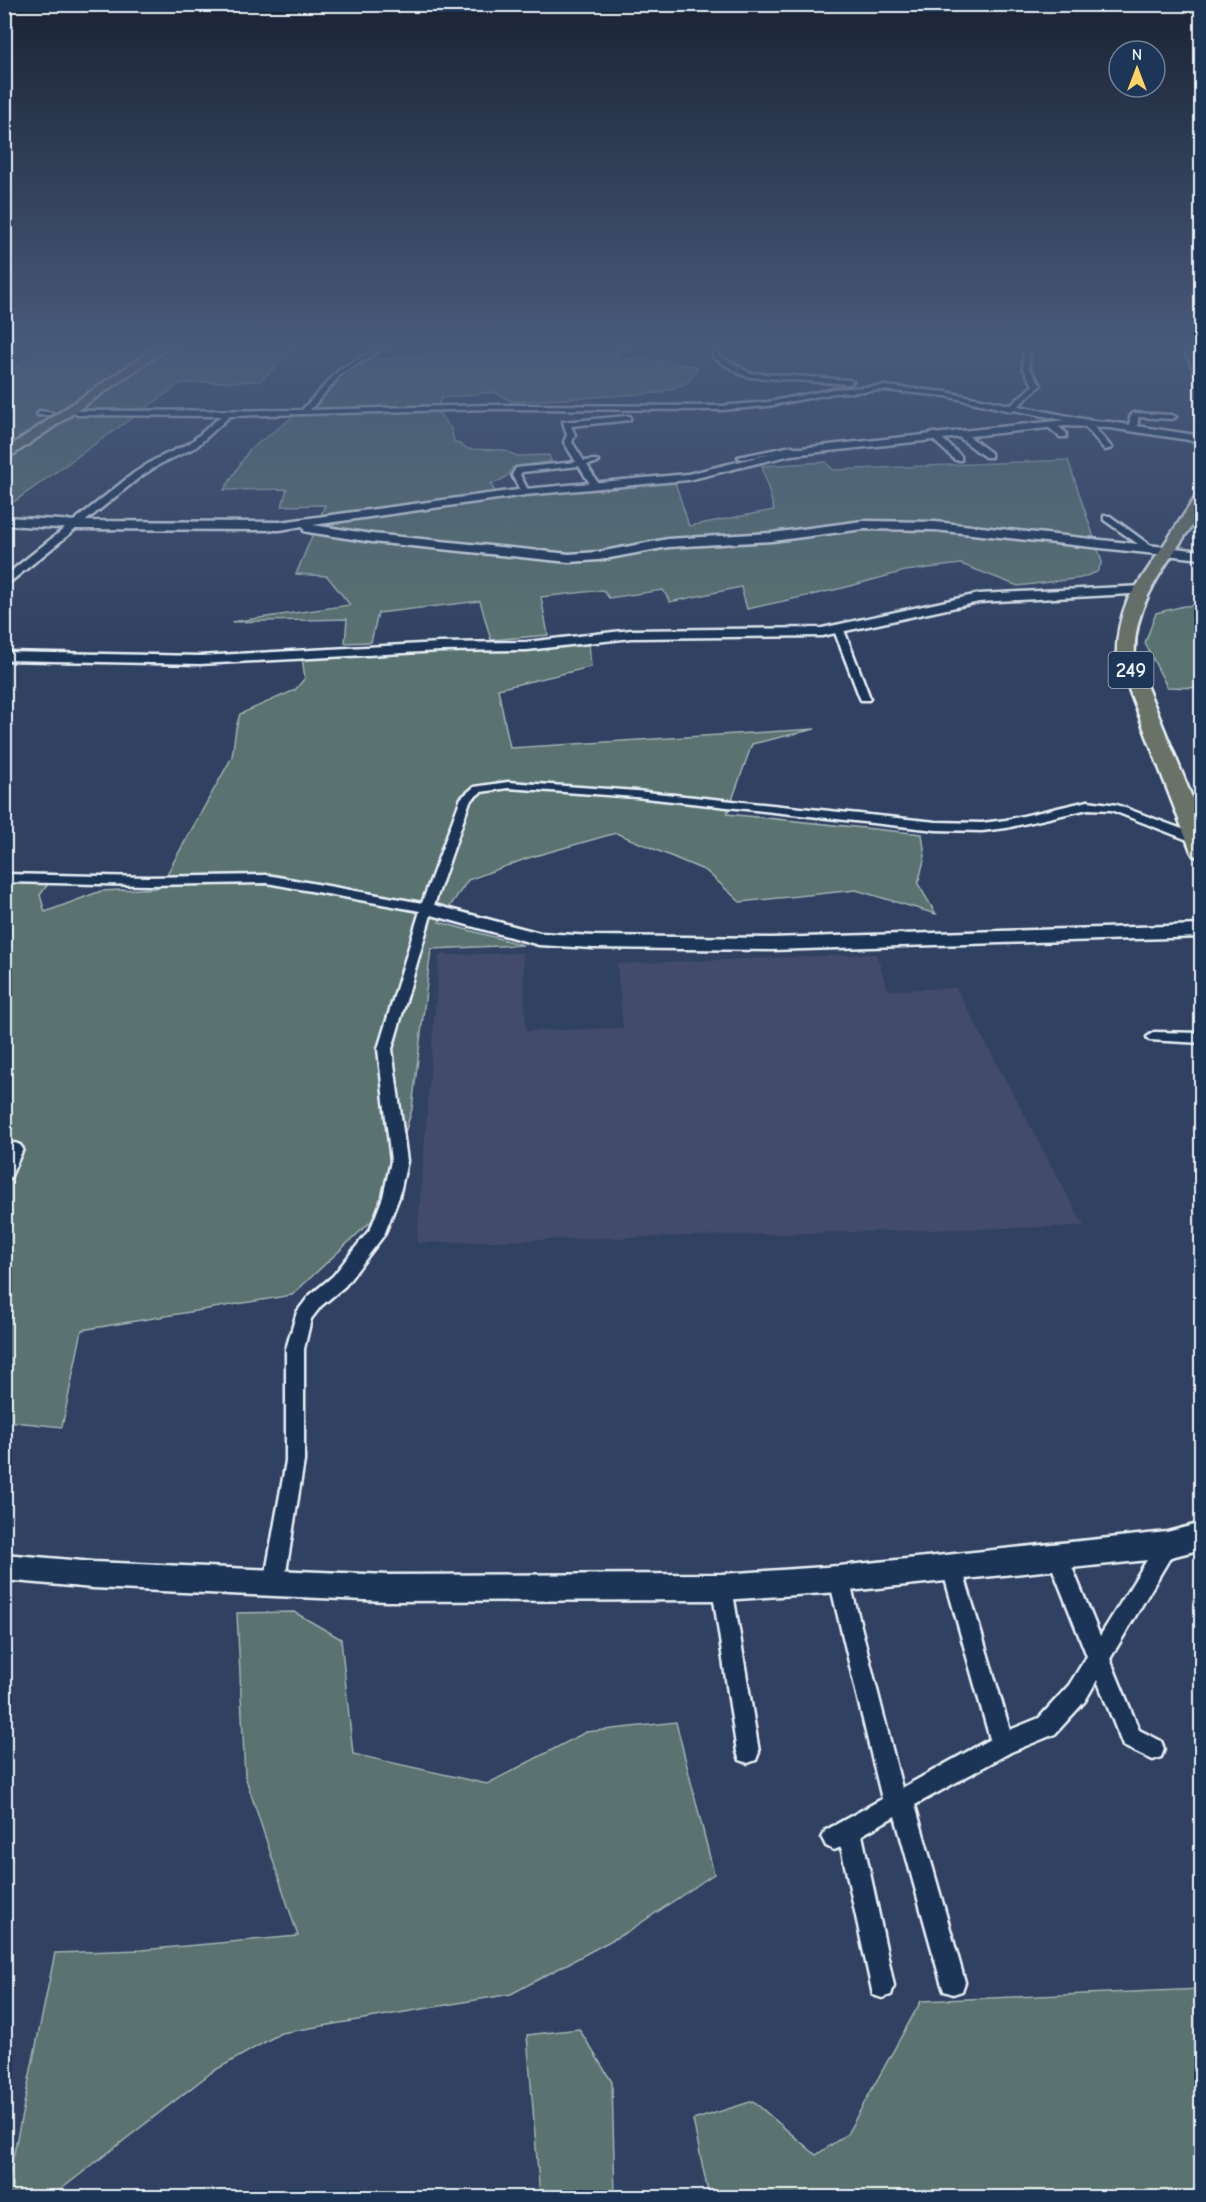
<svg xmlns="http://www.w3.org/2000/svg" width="1206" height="2202" viewBox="0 0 1206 2202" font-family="'Comic Neue',sans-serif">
	<rect width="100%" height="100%" fill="#314161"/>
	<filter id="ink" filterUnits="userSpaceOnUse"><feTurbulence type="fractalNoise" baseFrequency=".0167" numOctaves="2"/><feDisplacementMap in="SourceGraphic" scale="12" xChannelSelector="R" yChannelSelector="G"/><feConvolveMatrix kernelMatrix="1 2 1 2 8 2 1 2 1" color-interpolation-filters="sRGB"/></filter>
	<g filter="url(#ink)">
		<polygon fill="#424c6b" points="523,953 526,1031 623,1028 617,964 876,954 888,990 956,988 1084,1226 417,1243 439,955"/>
		<g fill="#5a7370" stroke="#a1b2b4" stroke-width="1.5">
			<polygon points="51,344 300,344 260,381 181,383 5,508 5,374"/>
			<path d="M445 344H677L616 351 619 359 658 360 698 367 687 383 659 393 513 402 494 392 442 398 436 409 451 429 454 441 468 449 503 450 517 456 549 455 551 461 512 468C507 478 501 481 490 484L499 497 562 489 675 482 689 526 774 510 762 466 826 462 833 470 1068 460 1102 562 1097 572 1081 578 1018 586 961 564 905 571 843 588 747 609 741 587 670 602 663 590 609 598 603 590 541 597 548 635 491 640 480 601 378 613 371 642 345 643 347 619 231 622 350 605 327 576 296 574 325 505 282 506 287 489 224 490 249 450 368 361 431 355 436 345Z"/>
			<polygon points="1201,605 1201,688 1167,687 1145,643 1156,613 1184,606"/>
			<polygon points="589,645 591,667 498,689 510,748 815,729 752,744 727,814 922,834 925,856 918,884 936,914 856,890 740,902 706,871 616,833 528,858 468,880 439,922 523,945 431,949 412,1109 382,1211 292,1295 82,1330 62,1427 5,1421 5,882 49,883 40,895 45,912 101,891 159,888 232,757 236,728 240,714 295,690 305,678 302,658"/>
			<polygon points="294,1612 341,1639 353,1754 487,1784 586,1732 676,1722 714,1874 627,1932 511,1994 281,2033 212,2072 51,2197 5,2197 55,1953 141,1950 298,1936 245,1776 237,1613"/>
			<polygon points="1201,1989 1201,2197 709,2197 693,2120 753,2101 816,2155 847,2134 921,2001"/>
			<polygon points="579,2029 612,2082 615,2197 540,2197 527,2035"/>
		</g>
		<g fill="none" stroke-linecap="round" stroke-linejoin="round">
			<polyline stroke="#4c5b78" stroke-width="8" stroke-dasharray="8 4" stroke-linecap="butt" points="49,413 77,413"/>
			<defs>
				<g id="street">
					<polygon points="384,344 391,344 342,373 310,410 488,405 721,406 768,402 834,389 884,386 946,392 1011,405 1033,385 1023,368 1023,344 1029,344 1029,368 1041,385 1018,406 1098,422 1098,426 1093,426 1112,448 1105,450 1083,424 1014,410 1011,411 946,396 884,390 834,393 768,406 721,410 488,409 230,416 196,447 160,464 140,477 4,587 4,578 16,567 134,473 154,460 190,443 221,416 77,415 74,411 302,410 338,371"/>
					<polygon points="713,344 719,344 718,355 750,373 849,380 853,382 849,384 750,377 740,374 713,357"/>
					<polygon points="40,411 53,413 49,415 37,415"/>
					<polygon points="1133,413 1172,415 1176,417 1172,419 1138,417 1138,429 1134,431 1130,429 1130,417"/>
					<polygon points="627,416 630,416 630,420 571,426 575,435 572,442 584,461 595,460 599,462 587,465 599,485 598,487 592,487 579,466 522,472 520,475 529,492 522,494 512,475 516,468 576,462 564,442 567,435 563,422"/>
					<polygon points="1047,422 1053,422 1066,433 1066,437 1060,437 1047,426"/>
					<polygon points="956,431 962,431 991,453 991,457 985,457 956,435"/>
					<polygon points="930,433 936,433 961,456 961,460 955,460 930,437"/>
					<polygon points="792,446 806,451 802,453 792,450 742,459 738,457"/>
					<polygon points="1104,516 1110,516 1155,549 1148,551 1104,520"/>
					<polygon points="836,628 844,630 870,698 869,700 861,700 860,698 834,630"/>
					<polygon points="508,782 636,791 936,822 982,823 1006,820 1088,801 1117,805 1201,836 1202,841 1193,842 1111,810 1088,809 1006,828 982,831 936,830 636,797 508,788 481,792 470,801 433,908 392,1049 407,1161 399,1197 384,1235 345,1286 321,1306 311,1319 304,1349 304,1461 284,1584 281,1591 274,1594 267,1591 264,1584 286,1461 286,1349 297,1312 309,1296 333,1276 371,1228 383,1197 391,1161 378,1049 420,911 267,883 148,885 4,882 4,874 148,877 267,875 422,903 461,798 474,787"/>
					<polygon points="1154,1032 1202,1033 1202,1043 1149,1040 1147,1037"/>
					<polygon points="15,1143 20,1145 23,1149 10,1178 4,1180 4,1155 10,1145"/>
					<polygon points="1167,1536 1174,1539 1177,1545 1174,1551 1110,1659 1139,1730 1161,1741 1164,1749 1161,1757 1153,1760 1123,1746 1097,1680 1085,1701 1055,1734 1011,1752 915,1805 965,1982 962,1991 953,1994 944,1991 941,1982 895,1816 862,1835 894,1986 891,1995 882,1998 873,1995 841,1847 834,1850 826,1846 822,1838 826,1830 882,1799 829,1579 832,1572 839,1570 846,1572 849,1579 902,1788 990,1739 942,1568 945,1561 952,1559 959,1561 962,1568 1010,1730 1039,1718 1069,1685 1087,1656 1048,1557 1051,1550 1058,1548 1065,1550 1100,1636 1160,1539"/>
					<polygon points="722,1577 729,1580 732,1587 759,1752 756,1760 748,1763 740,1760 737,1752 712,1587 715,1580"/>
				</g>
				<g id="secondary">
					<polygon points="1066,420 1110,422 1202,436 1202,442 1110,428 1066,426 791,455 688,480 525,495 313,525 372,534 569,554 599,552 668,539 772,533 863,521 935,522 1202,551 1202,559 935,530 863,529 772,541 668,547 599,560 569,562 372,542 308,532 304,531 303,526 280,530 78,529 4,525 4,517 78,521 280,522 525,489 688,474 791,449"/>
					<polygon points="1144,586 1149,587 1151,590 1149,593 979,602 822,636 631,638 527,650 440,651 200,664 4,660 4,652 200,656 440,643 527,642 631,630 822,628 979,594"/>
					<polygon points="427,903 540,933 593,936 771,938 1202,925 1202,937 771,950 593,948 539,945 421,912 418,908 421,904"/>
					<polygon points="1202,1523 1202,1549 1167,1558 839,1592 722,1600 387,1601 93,1588 4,1580 4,1554 93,1562 387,1575 722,1574 839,1566 1167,1532"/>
				</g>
				<g id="highway">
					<polygon points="161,344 174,344 4,461 4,450"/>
					<polygon points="1181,344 1193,344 1202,361 1202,379 1196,375"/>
					<path d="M1202 494V511C1173 556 1131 602 1135 658L1202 822V857L1194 856 1191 851 1117 658C1116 636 1120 619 1128 599L1197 495Z"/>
				</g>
			</defs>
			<use href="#street" stroke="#e8f1f8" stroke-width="5"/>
			<use href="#secondary" stroke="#e8f1f8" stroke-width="5"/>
			<use href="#highway" stroke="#e8f1f8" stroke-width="5"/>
			<use href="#street" fill="#1d3557" fill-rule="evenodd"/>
			<use href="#secondary" fill="#1d3557" fill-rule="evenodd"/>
			<use href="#highway" fill="#697266" fill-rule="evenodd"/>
		</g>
	</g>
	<linearGradient id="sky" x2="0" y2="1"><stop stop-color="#1b2435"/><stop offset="0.53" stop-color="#485a7b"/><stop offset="1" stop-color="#485a7b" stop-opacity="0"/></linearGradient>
	<rect width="1206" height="652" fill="url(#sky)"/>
	<g text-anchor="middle" stroke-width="6" stroke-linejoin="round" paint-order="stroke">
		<rect fill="#1d3557" stroke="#abb9c8" stroke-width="1.5" x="1108.5" y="652" width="45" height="36" rx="4.5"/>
		<g font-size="21" font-weight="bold" fill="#e8f1f8">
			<text x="1131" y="677">249</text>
		</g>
	</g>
	<rect width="1206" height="2202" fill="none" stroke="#1d3557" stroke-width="24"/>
	<rect x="12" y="12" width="1182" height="2178" fill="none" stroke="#e8f1f8" stroke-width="2" filter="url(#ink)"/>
	<g transform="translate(1137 69)"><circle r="28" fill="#1d3557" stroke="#6e8097" stroke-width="1.5"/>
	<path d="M0-4.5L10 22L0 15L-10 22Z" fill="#ffd166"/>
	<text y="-9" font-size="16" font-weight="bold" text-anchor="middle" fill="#e8f1f8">N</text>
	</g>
</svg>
